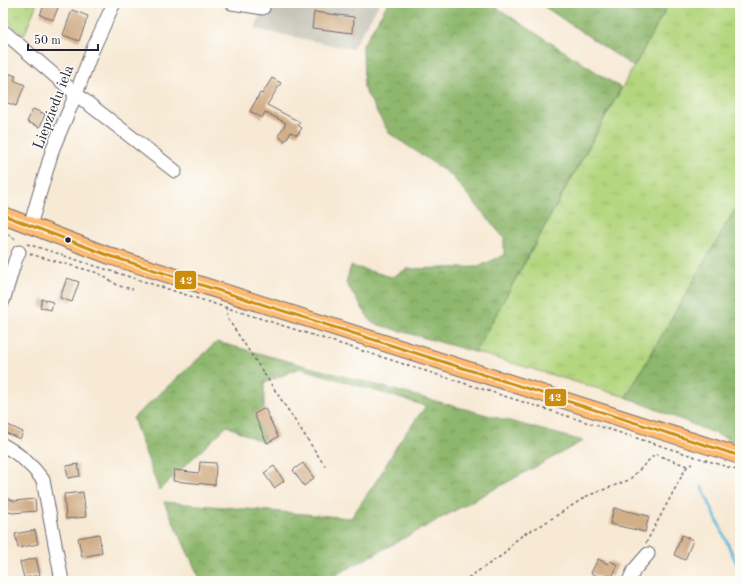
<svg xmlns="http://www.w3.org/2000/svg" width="743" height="584" viewBox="0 0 743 584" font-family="'Old Standard TT',serif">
	<defs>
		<pattern id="grass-tufts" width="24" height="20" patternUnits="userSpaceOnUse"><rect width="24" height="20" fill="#b3d67e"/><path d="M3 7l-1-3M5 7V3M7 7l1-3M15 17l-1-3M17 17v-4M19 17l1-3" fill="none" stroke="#9ab76e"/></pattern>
		<pattern id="forest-crowns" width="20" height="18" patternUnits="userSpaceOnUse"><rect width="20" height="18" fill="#8eb76d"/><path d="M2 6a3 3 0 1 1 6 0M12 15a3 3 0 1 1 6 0" fill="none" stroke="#74945b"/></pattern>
	</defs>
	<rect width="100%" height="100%" fill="#fdfcf7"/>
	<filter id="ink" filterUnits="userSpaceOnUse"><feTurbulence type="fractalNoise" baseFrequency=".025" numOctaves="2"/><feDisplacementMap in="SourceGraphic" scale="8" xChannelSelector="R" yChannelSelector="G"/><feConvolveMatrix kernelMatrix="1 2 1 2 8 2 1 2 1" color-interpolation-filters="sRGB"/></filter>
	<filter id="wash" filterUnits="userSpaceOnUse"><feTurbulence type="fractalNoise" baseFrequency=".012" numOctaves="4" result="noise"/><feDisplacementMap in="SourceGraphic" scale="16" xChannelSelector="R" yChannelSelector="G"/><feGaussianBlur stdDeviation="0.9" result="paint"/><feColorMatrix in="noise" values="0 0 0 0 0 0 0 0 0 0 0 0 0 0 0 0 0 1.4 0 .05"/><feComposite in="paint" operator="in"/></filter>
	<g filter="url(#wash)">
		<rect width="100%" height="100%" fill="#f7e9d4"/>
		<polygon fill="#c6c5b8" points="264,3 380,3 352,49 255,29"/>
		<g fill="url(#grass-tufts)" stroke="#6a7c5c">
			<polygon points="3,3 37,3 24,36 3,16"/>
			<polygon points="669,3 740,3 740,201 626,397 475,352"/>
		</g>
		<g fill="url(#forest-crowns)" stroke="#586c54">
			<polygon points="388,3 489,3 621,88 475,352 372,323 346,283 351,266 392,277 407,269 478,267 504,255 504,238 451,175 389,133 364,89 363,45"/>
			<polygon points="539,3 669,3 634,67"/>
			<polygon points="740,201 740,444 626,397"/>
			<polygon points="217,342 583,441 325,581 201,581 164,502 351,518 379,477 399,442 426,406 300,368 264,383 264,443 227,426 159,490 133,418"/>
		</g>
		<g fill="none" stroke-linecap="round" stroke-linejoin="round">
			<polyline stroke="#5eb9dc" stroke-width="3" points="702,487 740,571"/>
		</g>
		<g id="blocks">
			<g fill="#d1af89">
				<polygon points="45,3 60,3 53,20 40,15"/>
				<polygon points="72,10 88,16 79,41 63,35"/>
				<polygon points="314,12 354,17 353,33 312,28"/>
				<polygon points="5,72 16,76 14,80 25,85 16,106 3,101 3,77"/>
				<polygon points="272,78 281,83 267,105 300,122 298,125 302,128 297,135 291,132 285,141 278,136 286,123 265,112 262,118 250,111 260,93 262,94"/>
				<polygon points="33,109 45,114 40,127 27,122"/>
				<polygon points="67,278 79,282 72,302 60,298"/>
				<polygon points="42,299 53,302 51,310 40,307"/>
				<polygon points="265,408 278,437 267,443 254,414"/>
				<polygon points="8,425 23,432 20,439 4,432"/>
				<polygon points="200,462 216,463 215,485 173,481 174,470 199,473"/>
				<polygon points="303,463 314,478 304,486 293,470"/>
				<polygon points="78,464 80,476 68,478 66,466"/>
				<polygon points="274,466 284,481 274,488 264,473"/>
				<polygon points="83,492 86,517 66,519 64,494"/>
				<polygon points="3,496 14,501 35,499 36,511 12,513 3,510"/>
				<polygon points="614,508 649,516 645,532 610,524"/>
				<polygon points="35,530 38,544 18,548 15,534"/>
				<polygon points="99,534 102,553 82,557 78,538"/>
				<polygon points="682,535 693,540 685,560 674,555"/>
				<polygon points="36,558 40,575 24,578 20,562"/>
				<polygon points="598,559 608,564 610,561 618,565 612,577 608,575 605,580 591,573"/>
			</g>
		</g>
	</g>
	<g filter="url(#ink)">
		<use href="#blocks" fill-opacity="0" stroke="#6d6871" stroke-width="1"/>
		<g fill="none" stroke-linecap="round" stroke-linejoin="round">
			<defs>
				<g id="minor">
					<polyline points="232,3 263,8"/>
					<polyline points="3,31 76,94 175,171"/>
					<polyline points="30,226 53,148 76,94 92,51 114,3"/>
					<polyline points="3,301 15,261 19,252"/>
					<path d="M3 445C20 454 32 465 43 480L62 581"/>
					<polyline points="629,581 634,570 648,554"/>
				</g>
				<polyline id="major" points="3,215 110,256 740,456"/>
			</defs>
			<use href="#minor" stroke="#6d6871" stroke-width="15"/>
			<use href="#major" stroke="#6d6871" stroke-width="18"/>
			<g stroke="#6d6871" stroke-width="1.5" stroke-dasharray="3 3" stroke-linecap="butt">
				<polyline points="3,230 10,236 17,240"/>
				<polyline points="27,244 63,255"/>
				<polyline points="30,254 98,273 119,286 133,289"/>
				<polyline points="64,256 740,471"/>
				<polyline points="226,307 228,319 327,469"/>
				<polyline points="646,543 686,468 692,464"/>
				<polyline points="463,581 504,554 514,542 524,534 540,526 587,496 629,480 655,454 687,466"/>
			</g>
			<use href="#minor" stroke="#fff" stroke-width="13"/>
			<use href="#major" stroke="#febb71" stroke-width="16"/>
			<defs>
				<polyline id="bus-1" points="3,215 110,256 740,456"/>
			</defs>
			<use href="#bus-1" stroke="#fdfcf7" stroke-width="6"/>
			<use href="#bus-1" stroke="#cc8c0c" stroke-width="3"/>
		</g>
	</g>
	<circle fill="#22223b" stroke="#fdfcf7" stroke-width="1.5" cx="68" cy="240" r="3.5"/>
	<g text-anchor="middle" stroke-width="3" stroke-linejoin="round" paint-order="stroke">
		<g font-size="15" fill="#22223b" stroke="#fdfcf7">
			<text transform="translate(53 107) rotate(-69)" y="5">Liepziedu iela</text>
		</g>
	</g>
	<g stroke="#fdfcf7" stroke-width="1.5">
		<rect x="174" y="270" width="23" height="20" rx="4" fill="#cc8c0c"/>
		<rect x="544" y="388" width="23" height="19" rx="4" fill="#cc8c0c"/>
	</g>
	<g font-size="11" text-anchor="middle" font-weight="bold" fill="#fff">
		<text x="186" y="284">42</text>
		<text x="555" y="401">42</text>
	</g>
	<rect width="743" height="584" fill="none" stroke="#fdfcf7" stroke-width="16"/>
	<path d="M28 44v6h70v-6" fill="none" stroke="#22223b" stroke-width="2"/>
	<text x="34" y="44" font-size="12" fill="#22223b" stroke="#fdfcf7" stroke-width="3" paint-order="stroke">50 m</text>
</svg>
